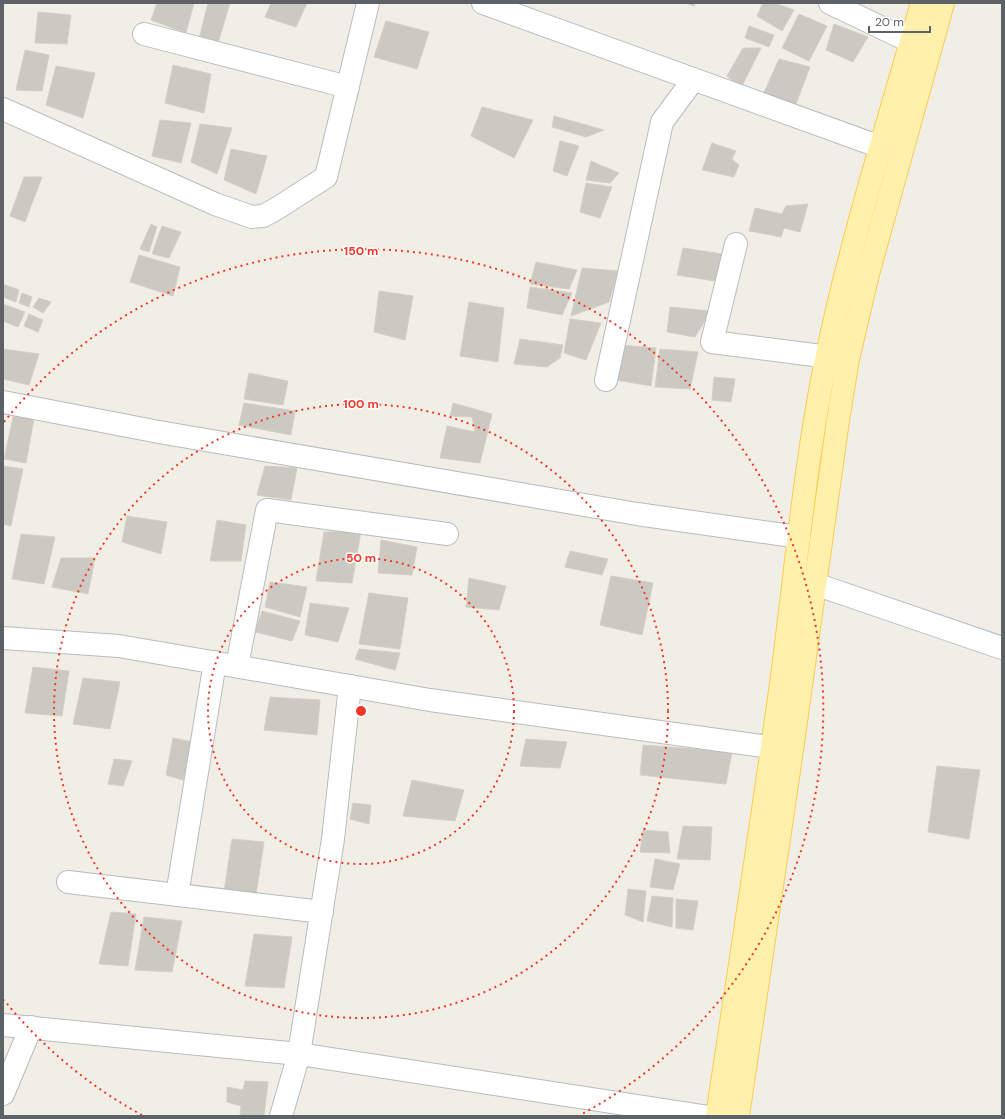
<svg xmlns="http://www.w3.org/2000/svg" width="1005" height="1119" viewBox="0 0 1005 1119" font-family="'DM Sans',sans-serif">
	<rect width="100%" height="100%" fill="#f1eee6"/>
	<g fill="#ccc9c3" stroke="#d6d0c3">
		<polygon points="157,3 194,3 186,33 151,20"/>
		<polygon points="208,3 230,3 218,43 199,39"/>
		<polygon points="271,3 307,3 296,27 265,17"/>
		<polygon points="686,3 695,3 694,6"/>
		<polygon points="763,3 775,3 794,10 782,31 757,16"/>
		<polygon points="38,12 71,15 67,44 35,43"/>
		<polygon points="799,14 827,26 809,61 782,48"/>
		<polygon points="386,21 429,32 417,69 374,57"/>
		<polygon points="834,24 868,37 853,62 826,50"/>
		<polygon points="749,26 774,35 769,47 745,38"/>
		<polygon points="743,48 761,48 741,88 727,76"/>
		<polygon points="25,50 49,55 42,91 16,90"/>
		<polygon points="779,59 810,67 794,109 763,95"/>
		<polygon points="173,65 211,74 204,113 165,103"/>
		<polygon points="56,66 95,73 83,118 46,105"/>
		<polygon points="482,107 533,120 514,158 471,136"/>
		<polygon points="554,116 604,130 586,137 552,127"/>
		<polygon points="160,120 191,123 181,163 152,156"/>
		<polygon points="200,124 232,128 217,174 191,162"/>
		<polygon points="560,141 579,146 567,176 553,171"/>
		<polygon points="712,143 736,151 732,159 739,165 734,177 702,170"/>
		<polygon points="231,149 267,156 256,194 224,180"/>
		<polygon points="591,161 619,173 610,183 586,180"/>
		<polygon points="24,177 42,177 25,222 10,216"/>
		<polygon points="586,183 612,187 600,218 580,212"/>
		<polygon points="808,204 800,232 784,228 781,237 749,231 755,208 782,214 786,206"/>
		<polygon points="151,224 157,227 149,252 140,249"/>
		<polygon points="162,226 181,232 169,258 152,254"/>
		<polygon points="683,248 722,254 715,281 677,275"/>
		<polygon points="139,255 180,267 173,296 130,282"/>
		<polygon points="536,262 577,270 569,289 530,284"/>
		<polygon points="582,268 618,271 609,302 571,316"/>
		<polygon points="3,284 19,290 16,302 3,297"/>
		<polygon points="530,287 572,293 562,315 527,308"/>
		<polygon points="379,291 413,296 405,340 374,332"/>
		<polygon points="22,293 32,297 29,307 19,303"/>
		<polygon points="39,298 51,302 43,313 33,307"/>
		<polygon points="469,302 504,308 498,362 460,356"/>
		<polygon points="3,304 25,312 18,327 3,321"/>
		<polygon points="670,307 711,311 695,337 667,332"/>
		<polygon points="29,314 43,320 38,332 24,326"/>
		<polygon points="570,319 601,323 586,360 564,353"/>
		<polygon points="520,339 563,345 560,358 547,367 514,364"/>
		<polygon points="621,345 656,348 651,386 616,380"/>
		<polygon points="3,349 39,354 29,385 3,379"/>
		<polygon points="660,349 698,352 690,389 655,387"/>
		<polygon points="249,373 288,381 283,405 244,399"/>
		<polygon points="714,377 735,379 731,402 712,400"/>
		<polygon points="244,403 295,411 291,435 239,425"/>
		<polygon points="453,403 492,414 480,463 440,458 447,426 475,432 472,417 450,416"/>
		<polygon points="14,413 35,413 26,463 4,459"/>
		<polygon points="3,466 23,469 11,526 3,524"/>
		<polygon points="265,466 297,468 291,500 257,495"/>
		<polygon points="127,516 167,522 161,554 122,542"/>
		<polygon points="217,520 246,525 241,561 210,561"/>
		<polygon points="361,531 352,583 316,581 324,532"/>
		<polygon points="21,534 55,537 44,584 12,579"/>
		<polygon points="381,540 417,547 412,575 378,573"/>
		<polygon points="570,551 608,559 602,575 565,567"/>
		<polygon points="61,558 95,558 88,594 52,587"/>
		<polygon points="611,576 653,583 642,635 600,625"/>
		<polygon points="469,578 506,586 499,610 466,607"/>
		<polygon points="270,582 307,587 300,617 265,607"/>
		<polygon points="369,593 408,598 400,649 359,644"/>
		<polygon points="310,603 349,608 338,642 305,635"/>
		<polygon points="262,611 300,621 292,641 255,632"/>
		<polygon points="359,649 400,653 395,670 355,659"/>
		<polygon points="33,667 69,671 62,716 25,713"/>
		<polygon points="83,678 120,682 110,729 73,724"/>
		<polygon points="270,697 320,700 317,735 264,730"/>
		<polygon points="173,738 193,742 183,780 166,775"/>
		<polygon points="526,739 567,742 560,768 520,766"/>
		<polygon points="643,745 732,752 726,784 640,775"/>
		<polygon points="114,759 132,761 123,786 108,784"/>
		<polygon points="937,766 980,770 969,839 928,832"/>
		<polygon points="412,780 464,790 455,821 403,816"/>
		<polygon points="353,803 371,805 369,824 350,819"/>
		<polygon points="683,826 712,827 710,860 677,859"/>
		<polygon points="643,830 668,832 670,853 640,852"/>
		<polygon points="232,839 264,842 256,895 224,892"/>
		<polygon points="655,859 680,864 673,890 650,887"/>
		<polygon points="628,889 646,891 643,922 625,915"/>
		<polygon points="652,896 673,898 672,927 647,921"/>
		<polygon points="676,899 698,901 693,930 676,928"/>
		<polygon points="111,912 136,914 128,966 99,964"/>
		<polygon points="144,917 182,921 172,972 135,970"/>
		<polygon points="254,934 292,937 284,988 245,986"/>
		<polygon points="245,1081 268,1082 264,1116 240,1116 241,1106 227,1102 227,1087 243,1090"/>
	</g>
	<g fill="none" stroke-linecap="round" stroke-linejoin="round">
		<defs>
			<g id="minor">
				<polyline points="483,3 897,153"/>
				<polyline points="830,3 928,50"/>
				<polyline points="144,34 348,87"/>
				<polyline points="3,109 215,204 252,217 263,216 276,209 326,177 368,3"/>
				<polyline points="736,244 712,342 845,359"/>
				<polyline points="606,380 662,122 693,80"/>
				<polyline points="3,402 159,432 637,514 799,537"/>
				<polyline points="798,581 815,584 1002,648"/>
				<polyline points="3,638 119,646 430,700 791,750"/>
				<polyline points="237,666 267,510 447,534"/>
				<polyline points="68,882 322,912"/>
				<polyline points="177,895 215,662"/>
				<polyline points="3,1025 299,1054 703,1116"/>
				<polyline points="3,1094 31,1027"/>
				<polyline points="281,1116 299,1054 333,839 350,686"/>
			</g>
			<g id="major">
				<path d="M717 1116C739 970 762 823 782 676 796 569 805 461 827 355 852 236 889 120 922 3"/>
				<polyline points="738,1116 792,750 838,420 848,359 868,274 943,3"/>
			</g>
		</defs>
		<use href="#minor" stroke="#b8bcc0" stroke-width="24"/>
		<use href="#major" stroke="#fbcc54" stroke-width="24"/>
		<use href="#minor" stroke="#fff" stroke-width="22"/>
		<use href="#major" stroke="#fff1ac" stroke-width="22"/>
	</g>
	<g fill="none" stroke="#f53627" stroke-width="2" stroke-dasharray="2 4">
		<circle cx="361" cy="711" r="153"/>
		<circle cx="361" cy="711" r="307"/>
		<path d="M142 1115A460 460 0 0 1 4 1000M4 422A460 460 0 1 1 580 1115"/>
	</g>
	<circle cx="361" cy="711" r="6" fill="#f53627" stroke="#fff" stroke-width="2"/>
	<g font-size="12" text-anchor="middle" font-weight="bold" fill="#f53627" stroke="#fff" stroke-width="3" stroke-linejoin="round" paint-order="stroke">
		<text x="361" y="255">150 m</text>
		<text x="361" y="408">100 m</text>
		<text x="361" y="562">50 m</text>
	</g>
	<rect width="1005" height="1119" fill="none" stroke="#5d6267" stroke-width="8"/>
	<path d="M869 26v6h61v-6" fill="none" stroke="#5d6267" stroke-width="2"/>
	<text x="875" y="26" font-size="12" fill="#5d6267" stroke="#ffffff" stroke-width="3" paint-order="stroke">20 m</text>
</svg>
